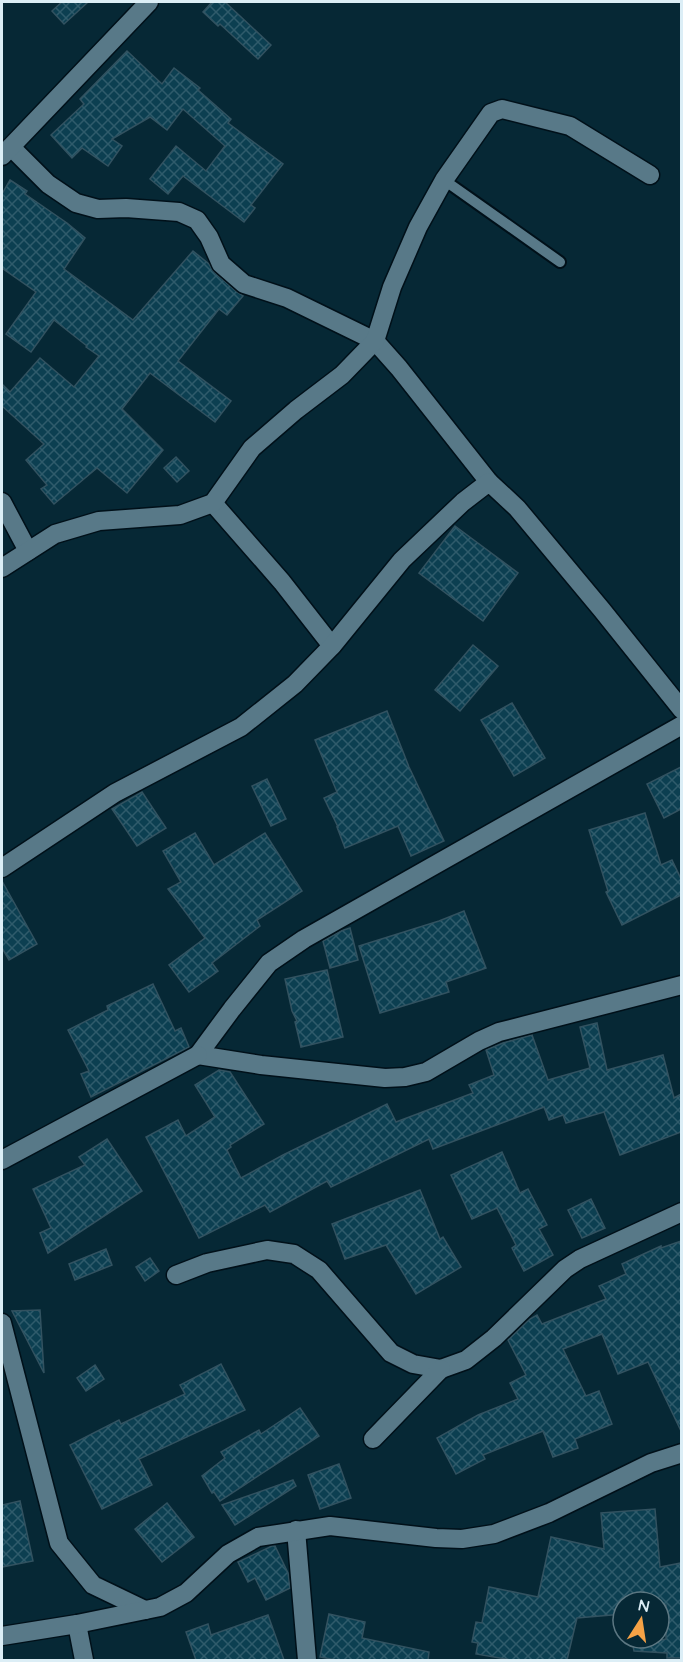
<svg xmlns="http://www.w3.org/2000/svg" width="683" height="1662" viewBox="0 0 683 1662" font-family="Quicksand,sans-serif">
	<defs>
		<pattern id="building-cross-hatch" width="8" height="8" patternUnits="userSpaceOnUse" patternTransform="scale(1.5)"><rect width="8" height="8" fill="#0c3f51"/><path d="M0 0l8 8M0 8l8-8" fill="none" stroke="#2f5b6b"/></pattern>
	</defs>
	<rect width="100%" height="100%" fill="#062835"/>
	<g fill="url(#building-cross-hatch)" stroke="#325260" stroke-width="1.5">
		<polygon points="62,2 88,2 64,24 52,11"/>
		<polygon points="212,2 225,2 271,45 258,59 220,24 218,26 203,12"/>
		<polygon points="127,51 162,84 174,68 200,88 198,90 231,119 228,123 283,164 251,205 255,208 244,222 183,176 168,194 150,179 176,146 206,171 225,146 183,109 167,130 150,117 112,139 122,146 108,166 82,148 72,158 51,135 84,104 80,99"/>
		<polygon points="10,180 27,191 25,194 67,223 85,238 64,269 133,320 193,251 209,264 214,272 237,292 243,296 227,315 219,309 178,361 231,401 215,422 150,373 122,409 163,450 127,493 97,468 54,504 41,489 47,485 26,460 44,444 2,406 2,384 10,392 40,358 74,387 99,356 86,347 87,346 54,320 31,352 6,334 36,292 2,268 2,194"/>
		<polygon points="176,457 189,471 177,482 164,468"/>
		<polygon points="455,526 518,573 483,621 419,573"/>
		<polygon points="473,645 498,666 460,711 435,690"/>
		<polygon points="512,703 545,758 514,776 481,720"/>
		<polygon points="387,711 409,767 444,841 411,856 398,826 345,848 337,827 338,827 324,798 337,792 315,740"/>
		<polygon points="681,767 681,809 664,818 647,784"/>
		<polygon points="267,779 286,819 271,826 252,786"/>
		<polygon points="142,792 166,828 137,846 112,809"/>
		<polygon points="645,813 661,865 672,860 681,879 681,895 622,925 606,892 608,891 589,830"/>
		<polygon points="195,833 214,865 265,833 302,891 257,920 260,926 212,963 218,971 189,992 169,965 205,938 168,889 181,882 163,851"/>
		<polygon points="2,881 37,944 9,960 2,948"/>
		<polygon points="464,911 486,968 446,982 449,992 380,1013 359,946 439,921"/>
		<polygon points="350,928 358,960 330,968 323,941 341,931"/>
		<polygon points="327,970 343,1037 301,1047 295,1022 297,1021 292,1011 285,979"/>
		<polygon points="153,984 175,1031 181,1028 189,1047 91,1097 81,1074 89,1071 68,1030 108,1010 107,1006"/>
		<polygon points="597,1023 607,1070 663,1055 674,1098 681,1094 681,1132 620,1155 604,1112 566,1123 563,1115 549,1120 544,1107 433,1149 429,1139 331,1187 327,1181 270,1212 265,1205 199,1238 146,1137 178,1120 186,1136 215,1117 195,1085 219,1070 230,1072 264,1124 230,1145 231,1147 227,1150 241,1178 283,1155 387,1104 396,1122 473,1093 469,1085 494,1075 486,1050 503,1043 532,1035 548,1080 590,1068 580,1027"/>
		<polygon points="107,1139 142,1191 48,1253 40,1233 51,1228 33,1189 85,1165 79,1157"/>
		<polygon points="502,1152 520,1193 528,1189 547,1225 539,1229 553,1255 524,1271 512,1248 516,1245 497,1208 472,1219 451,1175"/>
		<polygon points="420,1190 440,1239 443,1237 461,1267 416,1294 386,1245 345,1259 332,1224"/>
		<polygon points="591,1199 605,1228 582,1238 568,1210"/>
		<polygon points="681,1241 681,1431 648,1362 618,1374 602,1334 563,1349 586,1396 599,1391 612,1424 575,1439 578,1448 553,1457 543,1431 483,1455 485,1459 456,1474 437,1438 478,1415 518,1399 510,1383 526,1375 508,1340 530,1319 537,1315 542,1324 606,1299 599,1286 626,1274 622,1264 661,1246 661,1248"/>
		<polygon points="106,1249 112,1265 75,1280 69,1264"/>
		<polygon points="150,1258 159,1271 145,1281 136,1267"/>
		<polygon points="40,1310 44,1373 12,1311"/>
		<polygon points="221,1364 245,1410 139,1459 152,1485 102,1509 70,1445 119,1420 121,1424 185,1394 180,1385"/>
		<polygon points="95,1365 104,1379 86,1391 77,1378"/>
		<polygon points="300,1408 319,1436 220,1501 214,1492 212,1493 202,1476 225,1458 221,1452 259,1430 261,1434"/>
		<polygon points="339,1464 351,1498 320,1509 308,1475"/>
		<polygon points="293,1480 296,1486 235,1525 222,1505"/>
		<polygon points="20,1501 33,1561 2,1567 2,1505"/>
		<polygon points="167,1503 194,1537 162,1562 135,1529"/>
		<polygon points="655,1509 660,1567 681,1563 681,1658 667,1658 667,1653 634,1651 633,1646 666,1639 666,1605 659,1606 659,1602 623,1602 623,1614 577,1618 567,1660 511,1660 476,1654 478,1643 472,1642 476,1622 482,1623 489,1587 538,1597 551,1537 604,1549 601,1513"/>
		<polygon points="272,1546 275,1546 288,1573 290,1588 266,1600 255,1578 248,1582 238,1562"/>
		<polygon points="329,1614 365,1622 362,1638 429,1652 428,1660 336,1660 320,1657"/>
		<polygon points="268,1615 284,1660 196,1660 186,1632 208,1624 211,1635"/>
	</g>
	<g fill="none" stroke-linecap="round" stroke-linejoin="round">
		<defs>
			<polyline id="lane" points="444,180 560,262"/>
			<g id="street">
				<polyline points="11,147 48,184 76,203 98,209 126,208 179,212 197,220 209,237 221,264 244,284 287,298 375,341 399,368 489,482"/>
				<polyline points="2,156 149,2"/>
				<polyline points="2,502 28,551"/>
				<polyline points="213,503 282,582 332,646"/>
				<polyline points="2,568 55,534 99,521 180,515 213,503 252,448 296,410 342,375 375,341 392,287 418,227 444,180 491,113 502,109 570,126 650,175"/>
				<polyline points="682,725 304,939 269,963 232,1009 198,1055 261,1065 385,1078 405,1077 426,1072 479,1041 499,1032 682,985"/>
				<polyline points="2,868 115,793 241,727 295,684 332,646 402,560 463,502 489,482 517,508 602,610 682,710"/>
				<polyline points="2,1160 198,1055"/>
				<polyline points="176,1275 207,1263 267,1250 294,1254 319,1270 391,1353 413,1364 441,1369 466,1360 494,1338 565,1269 580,1259 682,1212"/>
				<polyline points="2,1323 59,1543 93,1585 145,1610"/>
				<polyline points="373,1439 441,1369"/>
				<polyline points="296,1530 307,1660"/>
				<polyline points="77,1624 84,1660"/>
				<polyline points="2,1636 77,1624 160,1607 186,1593 228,1554 258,1537 330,1526 436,1538 462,1539 494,1534 549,1513 651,1463 682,1453"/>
			</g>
		</defs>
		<use href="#lane" stroke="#001019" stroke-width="14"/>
		<use href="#street" stroke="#001019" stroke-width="21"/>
		<use href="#lane" stroke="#587988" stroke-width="10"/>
		<use href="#street" stroke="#587988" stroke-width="18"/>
	</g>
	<rect width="683" height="1662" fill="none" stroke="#dceef6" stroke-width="6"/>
	<g transform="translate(641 1620) rotate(12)"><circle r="28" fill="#062835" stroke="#5c7782" stroke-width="1.5"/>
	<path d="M0-4.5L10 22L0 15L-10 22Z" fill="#f5a246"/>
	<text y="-9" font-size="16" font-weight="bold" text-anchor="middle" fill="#dceef6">N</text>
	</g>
</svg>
